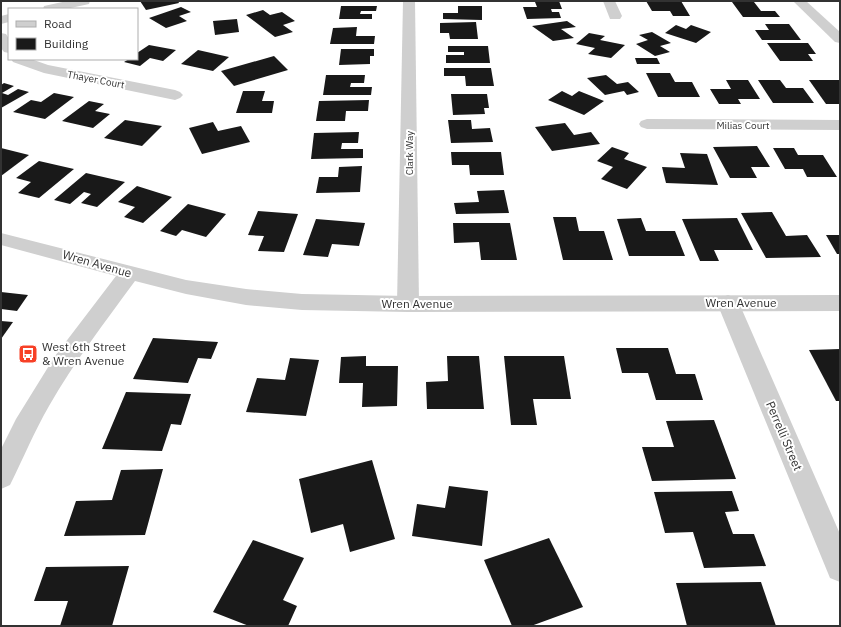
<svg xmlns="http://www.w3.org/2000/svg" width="841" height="627" viewBox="0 0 841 627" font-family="'IBM Plex Sans',sans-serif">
	<rect width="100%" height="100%" fill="#fff"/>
	<g fill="#191919">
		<polygon points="140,1 178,1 179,3 146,10"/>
		<polygon points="559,1 562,9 551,9 552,12 559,12 561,18 527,19 523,7 537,7 535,2"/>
		<polygon points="646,1 681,1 690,16 673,16 670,11 652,11"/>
		<polygon points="732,2 754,2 761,11 775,11 780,17 743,17"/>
		<polygon points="341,6 377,6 376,11 361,11 360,14 372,14 372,19 339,19"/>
		<polygon points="458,6 482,6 482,20 443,19 443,13 458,13"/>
		<polygon points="181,7 191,12 179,16 187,21 166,28 149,18"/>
		<polygon points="263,10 270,15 282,12 295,21 283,25 293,32 275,37 246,15"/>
		<polygon points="237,19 239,32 215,35 213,21"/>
		<polygon points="567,21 576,27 561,29 574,38 553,41 532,26"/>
		<polygon points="476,22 478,39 450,39 449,33 440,33 440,23"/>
		<polygon points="765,24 789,24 801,40 762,40 755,30 769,30"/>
		<polygon points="676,25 686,29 691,25 711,32 696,43 665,33"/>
		<polygon points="357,27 356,36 375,36 374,44 330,44 333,28"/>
		<polygon points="652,32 671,43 660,46 670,52 655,56 636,44 648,40 639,35"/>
		<polygon points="589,33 605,36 600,40 625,45 611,58 588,54 595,48 576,44"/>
		<polygon points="767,43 808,43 816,54 808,54 813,61 780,61"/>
		<polygon points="149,45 176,50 163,61 150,58 140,66 124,62 129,59 137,59 137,53"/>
		<polygon points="448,46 488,46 490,63 446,63 446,55 464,55 464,52 448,52"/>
		<polygon points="341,49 374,49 374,56 370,56 370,64 339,65"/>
		<polygon points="198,50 229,57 213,71 181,64"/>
		<polygon points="274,56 288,70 234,86 221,71"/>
		<polygon points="635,58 657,58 660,64 637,64"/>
		<polygon points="444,68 491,68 494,86 466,86 465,76 444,76"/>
		<polygon points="646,73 670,73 675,82 692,82 700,97 658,97"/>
		<polygon points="326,75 365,75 364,83 351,83 350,87 372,87 371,95 323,95"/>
		<polygon points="606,75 617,84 628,82 639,92 627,95 624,91 605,95 587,78"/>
		<polygon points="726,80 748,80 760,99 738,99 741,104 719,104 710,89 731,89"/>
		<polygon points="758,80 780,80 786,88 803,88 814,103 773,103"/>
		<polygon points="809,80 840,80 840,104 826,104"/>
		<polygon points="4,83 14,86 2,93 8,95 18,89 29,92 1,108 1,85"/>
		<polygon points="243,91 265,91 262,101 274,101 272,113 236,113"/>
		<polygon points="562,91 572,96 579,91 604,101 584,115 548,100"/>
		<polygon points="54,93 74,97 45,119 13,112 31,100 41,102"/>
		<polygon points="451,94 487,94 489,108 484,108 485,114 453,115"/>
		<polygon points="369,100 368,111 346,111 345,121 316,121 319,101"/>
		<polygon points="89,101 104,104 95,111 110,114 93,128 62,121"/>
		<polygon points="125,120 162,126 142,146 104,138"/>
		<polygon points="448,120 471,120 472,129 490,128 493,142 451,143"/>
		<polygon points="213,122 218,131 241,126 250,142 202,154 189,128"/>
		<polygon points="565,123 574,135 591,132 600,144 552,151 535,127"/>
		<polygon points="359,132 358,143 342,143 341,149 363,149 363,158 311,159 314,133"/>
		<polygon points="757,146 770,167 751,167 757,178 730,178 713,147"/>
		<polygon points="612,147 629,153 624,159 647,167 627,189 601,179 613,167 597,161"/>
		<polygon points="1,148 29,155 1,176"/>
		<polygon points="773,148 794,148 798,155 823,155 837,177 807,177 803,169 785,169"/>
		<polygon points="451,152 501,152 504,175 470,175 469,165 452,165"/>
		<polygon points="680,153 707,154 718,185 666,183 662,167 685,168"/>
		<polygon points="39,161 74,169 39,198 18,193 31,182 16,178"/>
		<polygon points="362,166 360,192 316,193 319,177 338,177 339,167"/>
		<polygon points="86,173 125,182 97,207 81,203 91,194 84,192 70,204 54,200"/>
		<polygon points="137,186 172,197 143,223 124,217 135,207 118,202"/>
		<polygon points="504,190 509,213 456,214 454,203 479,202 477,191"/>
		<polygon points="188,204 226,214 206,237 182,230 176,236 160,231"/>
		<polygon points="258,211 298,214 284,252 258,251 264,236 248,235"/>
		<polygon points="772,212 786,236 807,235 821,257 766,258 741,213"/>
		<polygon points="553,217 576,217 579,231 604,231 613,260 563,260"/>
		<polygon points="641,218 646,231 675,231 685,256 629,256 617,219"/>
		<polygon points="737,218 753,250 714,250 719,261 700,261 682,219"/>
		<polygon points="316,219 365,223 359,246 332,244 328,257 303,255"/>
		<polygon points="453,223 510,223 517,260 481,260 479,242 454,243"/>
		<polygon points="826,235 840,235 840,254 837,254"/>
		<polygon points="1,292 28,295 17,311 1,309"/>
		<polygon points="1,321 13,322 1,339"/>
		<polygon points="153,338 218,342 211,359 198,358 188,383 133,379"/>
		<polygon points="616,348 668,348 676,374 695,374 703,400 656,400 648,373 622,373"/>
		<polygon points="840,349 840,401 836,401 809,350"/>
		<polygon points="366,356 366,366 398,366 397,406 362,407 363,383 339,383 341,357"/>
		<polygon points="447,356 479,356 484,409 427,409 426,382 448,381"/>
		<polygon points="504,356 564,356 571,399 533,399 537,425 511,425"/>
		<polygon points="290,358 319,360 306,416 246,412 257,378 285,380"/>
		<polygon points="126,392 191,394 181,425 171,424 162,451 102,449"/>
		<polygon points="714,420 736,479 652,481 642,447 674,447 666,421"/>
		<polygon points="372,460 395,539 350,552 343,524 311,533 299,479"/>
		<polygon points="163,469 145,535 64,536 76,501 112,500 121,470"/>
		<polygon points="449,486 488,491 482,546 412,536 417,504 445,508"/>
		<polygon points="732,491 739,511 725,512 733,534 754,534 766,566 704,568 693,532 665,533 654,492"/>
		<polygon points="549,538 583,607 531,626 512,626 484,560"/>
		<polygon points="253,540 304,558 283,600 297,606 288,626 249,626 213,612"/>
		<polygon points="129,566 112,626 60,626 68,601 34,601 46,567"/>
		<polygon points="761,582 776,626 687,626 676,583"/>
	</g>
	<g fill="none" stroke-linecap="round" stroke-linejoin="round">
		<g fill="#cfcfcf" fill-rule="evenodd">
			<polygon points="67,1 90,1 89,4 66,9 43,9 44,6"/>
			<polygon points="403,1 415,1 419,304 416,309 408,312 400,309 397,304"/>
			<polygon points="603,1 615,1 622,16 620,19 610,19"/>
			<polygon points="793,1 806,1 840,32 840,43 835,42"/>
			<polygon points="9,14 9,22 1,24 1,16"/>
			<polygon points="1,33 6,34 9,39 9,53 4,52 1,48"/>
			<polygon points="11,59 31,59 48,65 175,90 180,92 183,95 180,98 175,100 44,73 13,62"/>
			<polygon points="647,119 840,120 840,130 647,129 641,127 639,124 641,121"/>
			<polygon points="728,295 736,298 739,303 840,534 840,582 830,578 717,303 720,298"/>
		</g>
		<path fill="#cfcfcf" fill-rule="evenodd" d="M1 233 186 280 246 289 302 294 408 296 840 295V311L408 312 302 310 246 305 186 294 135 281C105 322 74 362 49 406 34 432 23 459 10 485L1 489V449L16 419 55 356 116 276 1 245Z"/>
	</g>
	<defs>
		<symbol id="bus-square" viewBox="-11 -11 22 22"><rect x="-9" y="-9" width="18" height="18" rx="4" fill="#f74026" stroke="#fff"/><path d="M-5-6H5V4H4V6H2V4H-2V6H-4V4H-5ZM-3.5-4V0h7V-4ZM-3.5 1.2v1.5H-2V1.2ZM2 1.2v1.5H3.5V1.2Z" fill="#fff"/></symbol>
	</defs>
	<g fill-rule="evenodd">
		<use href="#bus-square" x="17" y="343" width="22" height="22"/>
	</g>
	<g text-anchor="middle" stroke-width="4" stroke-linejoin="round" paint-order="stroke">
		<g font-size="10" fill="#323232" stroke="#fff">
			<text transform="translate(96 79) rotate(11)" y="4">Thayer Court</text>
			<text x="743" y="129">Milias Court</text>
			<text transform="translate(409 153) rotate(-90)" y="4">Clark Way</text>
		</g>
		<g font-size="12" fill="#323232" stroke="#fff">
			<text transform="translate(97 264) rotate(16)" y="4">Wren Avenue</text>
			<text x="741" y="307">Wren Avenue</text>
			<text x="417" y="308">Wren Avenue</text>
			<text transform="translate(784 436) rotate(67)" y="4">Perrelli Street</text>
		</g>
		<g font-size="12" fill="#323232" stroke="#fff" text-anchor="start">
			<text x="42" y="351">West 6th Street<tspan x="42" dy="14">&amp; Wren Avenue</tspan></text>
		</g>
	</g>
	<rect width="841" height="627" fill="none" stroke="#323232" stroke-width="4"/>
	<rect x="8" y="8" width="130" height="52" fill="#ffffff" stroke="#adadad"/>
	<rect x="16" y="21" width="20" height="6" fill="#cfcfcf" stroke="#adadad"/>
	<text x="44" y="28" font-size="12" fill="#323232">Road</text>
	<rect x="16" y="38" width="20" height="12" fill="#191919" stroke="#adadad"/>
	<text x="44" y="48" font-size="12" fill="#323232">Building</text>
</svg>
